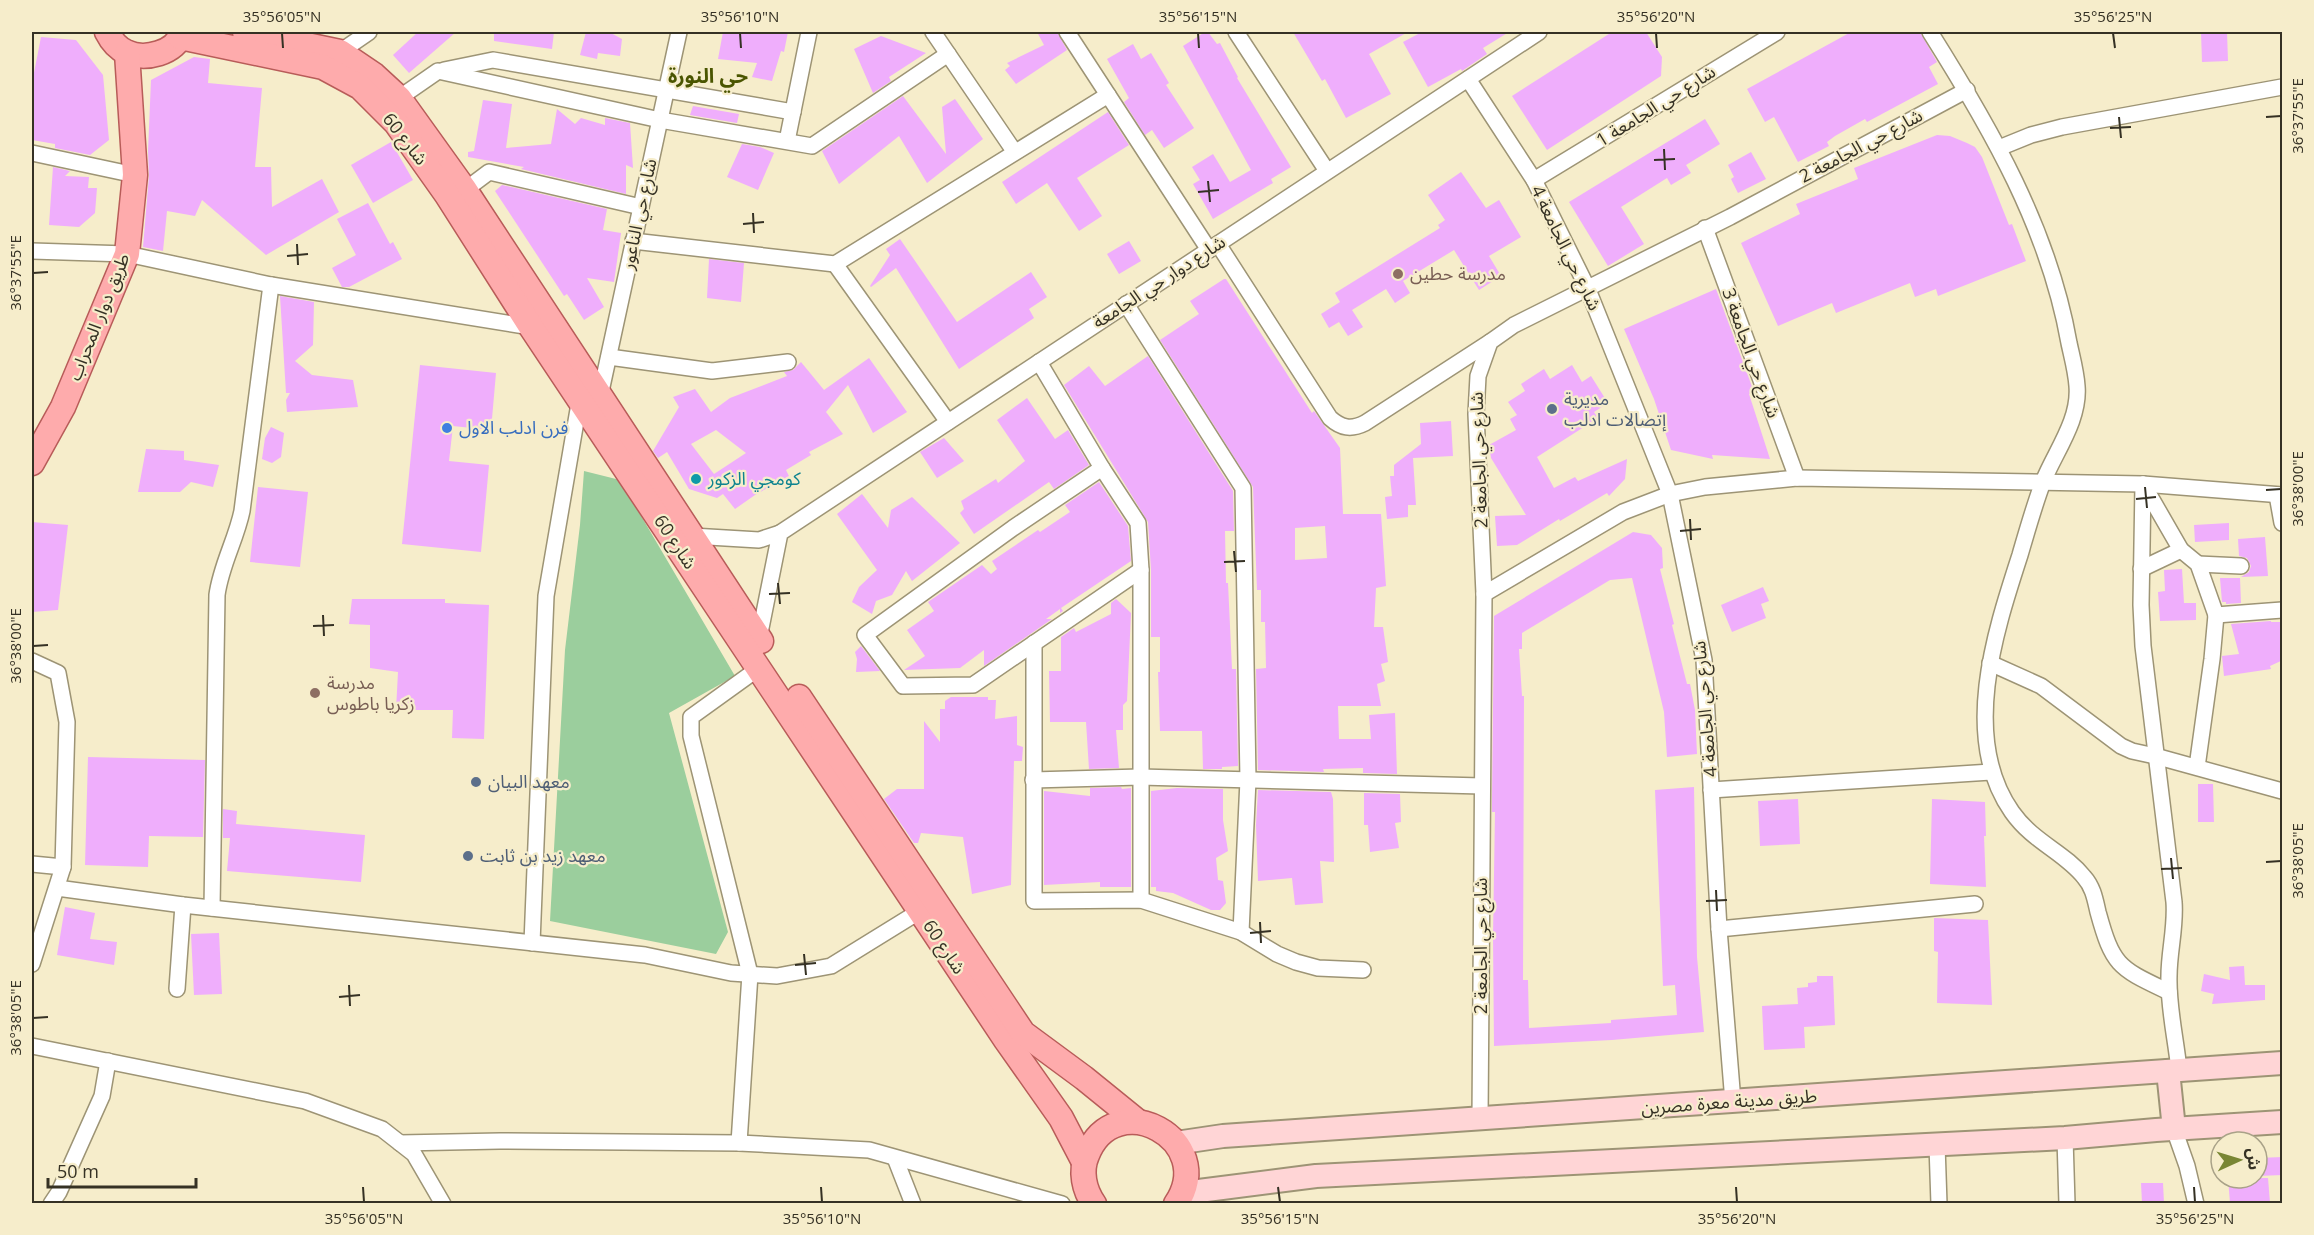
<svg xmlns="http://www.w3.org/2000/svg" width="2314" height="1235" viewBox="0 0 2314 1235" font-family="'Open Sans','Noto Sans Arabic',sans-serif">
	<rect width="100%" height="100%" fill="#f6edcb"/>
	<polygon fill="#9bce9d" points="584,471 620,480 735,676 669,713 728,932 716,954 550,921 565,650 580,525"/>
	<g fill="#efaefc" fill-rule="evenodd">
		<polygon points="418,32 456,32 409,73 393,55"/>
		<polygon points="494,32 554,32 552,49 494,41"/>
		<polygon points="586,32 609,32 622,39 620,56 598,53 597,59 580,55"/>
		<polygon points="723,32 788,32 784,52 781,51 772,81 752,77 757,63 718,59"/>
		<polygon points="1037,32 1057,32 1067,50 1016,84 1005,70 1010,66 1007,63 1044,45"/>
		<polygon points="1205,32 1208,32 1217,44 1220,43 1238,77 1237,78 1291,167 1271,179 1273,183 1213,219 1193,184 1200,180 1192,167 1213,154 1230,182 1251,170 1183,46"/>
		<polygon points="1293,32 1408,32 1369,54 1391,94 1346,118 1325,79 1322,81"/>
		<polygon points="1422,32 1509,32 1483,48 1487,54 1462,71 1461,69 1428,87 1403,42"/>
		<polygon points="1612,32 1646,32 1662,57 1661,76 1547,150 1512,96"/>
		<polygon points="1851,32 1920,32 1937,62 1929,67 1938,84 1867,122 1865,119 1835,136 1827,142 1829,146 1798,162 1774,117 1765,122 1747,89"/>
		<polygon points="2201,32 2227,32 2228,61 2202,62"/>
		<polygon points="881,36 926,53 889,77 891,81 873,93 854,49"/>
		<polygon points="41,37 76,40 103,75 109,140 90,155 55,148 55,144 32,140 32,83"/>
		<polygon points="1133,44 1141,59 1151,53 1169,83 1166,85 1194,128 1164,148 1152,130 1145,135 1124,102 1129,98 1107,59"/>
		<polygon points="194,57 210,59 208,83 262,88 255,167 271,167 272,207 322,179 339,212 266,255 202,200 195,216 167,211 163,251 143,247 149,176 148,151 151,80"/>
		<polygon points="903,96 946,154 942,107 955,99 983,139 927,183 899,136 839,184 822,151"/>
		<polygon points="483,100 512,104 506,148 551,144 557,109 575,124 581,118 605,125 605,118 630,123 633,168 626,165 626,194 521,169 524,167 468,157 468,152 474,151"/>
		<polygon points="693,106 739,114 737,123 690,115"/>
		<polygon points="1108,112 1129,145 1077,178 1102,216 1079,231 1047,183 1016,204 1002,182"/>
		<polygon points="1705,119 1720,144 1686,165 1691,173 1671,185 1667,178 1621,207 1644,244 1608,266 1569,202"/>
		<polygon points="1937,135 1950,136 1967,143 1975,147 1982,157 2009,225 2012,224 2026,261 1938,296 1936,289 1915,297 1910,283 1836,313 1832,303 1778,326 1741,243 1800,214 1796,204 1858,179 1854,168"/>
		<polygon points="391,142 413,180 373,203 351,165"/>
		<polygon points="742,144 760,147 774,153 758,190 727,177"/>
		<polygon points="1751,152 1766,179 1738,193 1731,179 1734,177 1728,165"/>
		<polygon points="53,167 70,171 65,176 89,177 88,188 97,188 95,213 79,227 49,225"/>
		<polygon points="1461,172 1486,208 1499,200 1521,237 1489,256 1501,276 1479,290 1454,250 1403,281 1410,293 1395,303 1386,289 1352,310 1363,327 1348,336 1339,322 1329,328 1321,314 1340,302 1335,293 1440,228 1438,225 1445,220 1428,195"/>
		<polygon points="502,185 607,209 603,230 621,233 614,282 587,278 604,307 584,320 567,294 564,296 495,191"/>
		<polygon points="368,203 390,244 393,242 402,259 349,287 342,287 332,268 356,255 337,219"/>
		<polygon points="900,239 957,322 1031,272 1047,297 1029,309 1034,318 959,369 896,268 871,287 870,286 890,255 886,249"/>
		<polygon points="1129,241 1141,261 1119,274 1107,254"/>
		<polygon points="709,259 744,263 741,302 707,298"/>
		<path d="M1224 279H1226L1312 413 1314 411 1340 448 1343 514H1381L1386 586 1376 588 1374 627H1383L1388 662 1381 664 1385 681 1377 684 1381 706H1338L1339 739H1371L1369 715 1395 713 1397 774 1363 773V768L1323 769 1324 772 1258 770 1256 669 1266 668 1265 622H1261V590H1257L1253 487 1160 340 1199 314 1190 301ZM1325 526 1327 558 1295 560V528Z"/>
		<polygon points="1716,289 1754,392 1749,394 1770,459 1712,455 1713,459 1671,450 1654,399 1624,329"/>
		<polygon points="280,296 314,302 313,345 295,361 312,375 353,380 358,407 287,412 286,400 290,393 286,393"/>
		<polygon points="1148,356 1233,491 1234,531 1225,531 1226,583 1228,583 1232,669 1236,669 1238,766 1222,767 1222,769 1203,769 1202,731 1160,731 1158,672 1160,672 1160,637 1151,637 1151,570 1148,522 1064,385 1089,366 1105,386"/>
		<path d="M869 358 907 412 873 433 848 385 826 412 843 434 809 452 811 455 786 470 789 476 755 495 735 509 723 494 717 498 689 489 667 452 658 458 653 451 679 407 673 397 695 389 711 412 730 398 787 376 784 372 793 370 801 362 824 390ZM716 430 746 453 714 474 691 444Z"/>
		<polygon points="420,365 496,373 491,430 453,426 449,461 489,465 481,552 402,544"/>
		<polygon points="1572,365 1582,382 1591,376 1608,403 1594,412 1598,418 1537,457 1554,488 1575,477 1578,481 1627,459 1625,479 1609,496 1607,493 1560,521 1559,519 1517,545 1497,546 1495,516 1526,515 1491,458 1489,445 1516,430 1510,419 1517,415 1508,402 1525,391 1521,384 1544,369 1550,379"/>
		<polygon points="1027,398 1055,439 1068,430 1089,465 1054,489 1049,482 974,534 960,513 964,509 961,501 996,479 998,483 1025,461 997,420"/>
		<polygon points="1451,421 1453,456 1413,458 1416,505 1408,505 1408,517 1387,519 1385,497 1392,496 1390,476 1394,476 1394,465 1421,444 1420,423"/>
		<polygon points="271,427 284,433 281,457 272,463 262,459 265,438"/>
		<polygon points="944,438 964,461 937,478 920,452"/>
		<polygon points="146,449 184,451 184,460 219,465 213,487 191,482 180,492 138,492"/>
		<polygon points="1099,482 1128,526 1131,561 1061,608 1063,611 1060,613 1060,609 1046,619 1052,619 984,666 984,650 960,668 904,670 925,656 907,630 934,611 928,602 982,565 991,574 997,569 992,561 1038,530 1040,532 1070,512 1065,505"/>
		<polygon points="258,487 308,492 300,567 250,562"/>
		<polygon points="862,494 888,528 891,510 912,497 960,543 912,581 906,571 892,595 876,601 872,614 852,602 859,587 877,570 837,514"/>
		<polygon points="32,522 68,525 58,610 32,612"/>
		<polygon points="2229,523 2229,540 2195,542 2194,525"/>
		<polygon points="1633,532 1651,535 1662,548 1663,568 1660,569 1674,624 1672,625 1687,684 1690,684 1695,710 1697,754 1667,757 1664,712 1632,578 1610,580 1522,633 1522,649 1519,649 1522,696 1524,696 1523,980 1528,980 1529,1028 1611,1023 1611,1020 1677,1015 1675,985 1663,986 1655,790 1694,787 1697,957 1704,1032 1612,1040 1494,1046 1493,937 1495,812 1492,812 1492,802 1494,616"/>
		<polygon points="2265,537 2268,576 2241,577 2249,572 2251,566 2247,558 2239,556 2238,539"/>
		<polygon points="2182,569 2184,603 2196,603 2196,620 2160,621 2158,592 2165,591 2164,570"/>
		<polygon points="2220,578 2240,578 2241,603 2226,604 2226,602 2222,602"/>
		<polygon points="1763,587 1769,601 1761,604 1766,618 1732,632 1721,605"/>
		<polygon points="352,599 445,599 445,603 489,605 484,739 452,738 453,710 396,710 398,672 370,668 370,625 349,624"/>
		<polygon points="1116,599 1131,613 1127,701 1123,705 1123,730 1116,730 1119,768 1089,769 1086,722 1050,722 1049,671 1061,671 1061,637 1074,628 1076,632 1111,614 1111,603"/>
		<polygon points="2271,621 2271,622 2283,622 2283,660 2270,666 2271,669 2224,676 2222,656 2239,654 2231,624"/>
		<polygon points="861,646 880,671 856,672 857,659 855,652"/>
		<polygon points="951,697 988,697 988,700 996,700 995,719 1017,716 1017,745 1023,747 1022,761 1014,761 1011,885 972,894 963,837 921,833 918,843 914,843 884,799 897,789 924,789 924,721 940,742 940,709 945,709 945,701"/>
		<polygon points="88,757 205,760 203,837 149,836 148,867 85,865"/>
		<polygon points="2198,784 2213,784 2214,822 2198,822"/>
		<polygon points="1121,787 1122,789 1131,788 1131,887 1100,887 1100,882 1044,885 1044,791 1090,796 1090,788"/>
		<polygon points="1177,788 1223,789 1223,820 1228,851 1216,858 1218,880 1223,881 1226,903 1220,910 1211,910 1173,893 1156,891 1156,887 1151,887 1151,791"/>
		<polygon points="1258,790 1331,792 1333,799 1334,862 1320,861 1323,903 1295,905 1292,878 1258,881 1256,825"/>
		<polygon points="1364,793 1400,794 1401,822 1395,823 1399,848 1370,852 1368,825 1364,825"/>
		<polygon points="1798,799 1800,844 1760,846 1758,801"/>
		<polygon points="1932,799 1985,802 1986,836 1984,836 1986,887 1930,884"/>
		<polygon points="223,809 237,811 236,824 365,835 361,882 227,871 230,838 223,838"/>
		<polygon points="65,907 95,913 90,939 117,942 114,965 57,955"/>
		<polygon points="1934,918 1988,920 1992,1005 1937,1003 1938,952 1934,951"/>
		<polygon points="219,933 222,994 194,995 191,934"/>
		<polygon points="2244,966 2245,985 2265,985 2265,1000 2212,1004 2214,994 2201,991 2204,974 2230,980 2229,967"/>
		<polygon points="1817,976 1833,976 1835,1025 1804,1027 1805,1048 1764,1050 1762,1006 1798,1004 1797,988 1808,987 1808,983 1817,982"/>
		<polygon points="2283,1157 2283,1175 2257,1176 2257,1158"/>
		<polygon points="2228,1178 2268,1178 2270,1203 2230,1203"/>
		<polygon points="2141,1183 2163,1183 2164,1203 2142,1203"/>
	</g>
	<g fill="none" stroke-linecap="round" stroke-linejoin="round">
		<defs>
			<g id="minor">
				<polyline points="933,32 1014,151"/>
				<polyline points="1067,32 1209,250"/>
				<polyline points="1236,32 1327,171"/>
				<path d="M1930 32C1991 129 2049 229 2069 343 2072 357 2076 371 2077 386 2080 420 2055 452 2043 482 2034 506 2027 531 2020 555 1995 632 1960 738 2012 812 2033 842 2064 852 2084 877 2093 887 2095 899 2098 912 2113 967 2119 968 2169 992"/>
				<polyline points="340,52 369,32"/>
				<polyline points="444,70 493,60 793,112"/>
				<polyline points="1468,79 1534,180 1587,287 1670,494 1704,660 1719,929 1733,1102"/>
				<polyline points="399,98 438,71 660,120 812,146 948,54"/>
				<polyline points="787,141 809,32"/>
				<polyline points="1999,148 2031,135 2062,127 2282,87"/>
				<polyline points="32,153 135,175"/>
				<polyline points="1534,180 1777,32"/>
				<polyline points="465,190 489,172 641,207"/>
				<polyline points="1705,228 1797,478"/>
				<polyline points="633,241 835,264 1108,95"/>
				<path d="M1218 244 1330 418C1341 428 1351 430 1365 423L1490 342"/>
				<polyline points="32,251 127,254 271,285 531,327"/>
				<polyline points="835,264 948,422"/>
				<polyline points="1126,304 1243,488 1248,780 1241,932"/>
				<polyline points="609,357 712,371 788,362"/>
				<polyline points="1039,362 1102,468 1138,523 1141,570 1141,900"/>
				<polyline points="600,396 679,32"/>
				<polyline points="1102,468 1013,528 865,635 903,686 973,685 1141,570"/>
				<path d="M2143 484 2141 605 2143 646 2174 902C2176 927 2169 951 2169 976 2168 1007 2176 1039 2179 1070"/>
				<polyline points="2143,484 2181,550 2198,564 2216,615 2282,610"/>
				<polyline points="2277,495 2282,523"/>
				<polyline points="692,536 759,540 780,533"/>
				<polyline points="2198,564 2241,566"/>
				<polyline points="2141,569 2181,550"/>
				<polyline points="1484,594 1623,512 1670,494 1705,487 1797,478 2143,484 2282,495"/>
				<polyline points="759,638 780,533 1539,32"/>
				<polyline points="1034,643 1034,901 1141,900 1241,932 1277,954 1296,962 1318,968 1363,970"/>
				<polyline points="32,661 58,673 67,722 63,867 32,964"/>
				<polyline points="1990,663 2041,686 2121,746 2132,751 2155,756 2282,791"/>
				<polyline points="2197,767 2212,659 2216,615"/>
				<polyline points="1033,780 1140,777 1482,786"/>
				<polyline points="1711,790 1991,772"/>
				<polyline points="32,864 63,867"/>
				<polyline points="57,888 183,905 645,955 731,973 777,976 831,966 920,911"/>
				<path d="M212 908 217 595C221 565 236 540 242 511L271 285"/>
				<polyline points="1719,929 1975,904"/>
				<polyline points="532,943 546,596 580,398"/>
				<polyline points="177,989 183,905"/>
				<polyline points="32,1046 305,1101 382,1129 414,1154 443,1204"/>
				<polyline points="1480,1119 1484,594 1476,414 1478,376 1490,342 1514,325 1730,217 1967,90"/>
				<polyline points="2174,1129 2187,1166 2196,1204"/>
				<polyline points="2065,1138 2067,1204"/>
				<polyline points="400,1143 500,1141 739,1143 869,1150 1062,1204"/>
				<polyline points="739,1143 750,974 691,736 691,717 759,668"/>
				<polyline points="1937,1145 1939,1204"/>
				<polyline points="895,1158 913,1204"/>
				<polyline points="51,1204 59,1192 102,1096 108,1061"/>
			</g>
			<g id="secondary">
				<polyline points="2168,1071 2174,1129"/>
				<polyline points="1176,1143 1223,1136 2282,1063"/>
				<polyline points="1183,1193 1316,1176 2065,1138 2156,1130 2282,1122"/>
			</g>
			<g id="primary">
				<path d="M107 32C111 40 117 48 126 52 144 61 177 53 182 32"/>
				<polyline points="245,32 340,52 374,75 399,98 465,190 761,641"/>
				<polyline points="180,37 323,67 360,87 396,123 447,195 531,327 1006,1040 1061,1118 1084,1162"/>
				<polyline points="32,463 63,407 127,254 135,175 127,53"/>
				<polyline points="799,697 1023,1033 1084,1078 1137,1121"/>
				<path d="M1094 1204C1084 1190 1080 1171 1087 1155 1115 1084 1219 1140 1176 1204"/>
			</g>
		</defs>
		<use href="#minor" stroke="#9d9475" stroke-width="18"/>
		<use href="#secondary" stroke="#9d9475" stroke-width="26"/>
		<use href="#primary" stroke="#b85c59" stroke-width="27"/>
		<use href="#minor" stroke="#fff" stroke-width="15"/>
		<use href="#secondary" stroke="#ffd5d6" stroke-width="22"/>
		<use href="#primary" stroke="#feabac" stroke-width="24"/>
	</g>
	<path fill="none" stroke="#353124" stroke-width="2" d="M282 33 283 48M740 33 741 48M1198 33 1199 48M1656 33 1657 48M2113 33 2115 48M2119 117 2121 138M2266 117 2281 116M2110 128 2131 127M1664 149 1665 170M1654 160 1675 159M1208 181 1210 202M1198 192 1219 190M753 213 754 233M743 224 764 222M297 244 298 265M287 256 308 254M33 273 48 272M2145 487 2147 508M2266 490 2281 489M2136 499 2156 497M1690 519 1691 540M1680 531 1701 529M1234 551 1236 572M1224 562 1245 561M778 583 780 604M769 594 790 593M323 615 324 636M313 626 334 625M33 646 48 645M2171 858 2173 879M2266 862 2281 861M2161 869 2182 868M1716 890 1717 911M1706 901 1727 900M1260 922 1261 943M1250 933 1271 931M804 954 806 975M795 965 816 963M349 985 350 1006M339 997 360 995M33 1018 48 1017M363 1187 364 1202M821 1187 822 1202M1278 1187 1280 1202M1736 1187 1737 1202M2194 1187 2195 1202"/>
	<g fill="#8d6e63" stroke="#f6edcb" stroke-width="2">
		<circle cx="1398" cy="274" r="6"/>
		<circle cx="315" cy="693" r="6"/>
	</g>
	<g fill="#5c6f8a" stroke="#f6edcb" stroke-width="2">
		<circle cx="1552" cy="409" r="6"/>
		<circle cx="476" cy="782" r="6"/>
		<circle cx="468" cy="856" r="6"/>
	</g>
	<circle fill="#3f7fe0" stroke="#f6edcb" stroke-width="2" cx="447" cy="428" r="6"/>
	<circle fill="#0f9aa8" stroke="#f6edcb" stroke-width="2" cx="696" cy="479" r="6"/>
	<g text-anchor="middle" stroke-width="4.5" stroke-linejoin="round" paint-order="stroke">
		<g font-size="18" fill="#353124" stroke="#f6edcb">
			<text transform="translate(1656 106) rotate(-32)" y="6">شارع حي الجامعة 1</text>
			<text transform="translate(405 139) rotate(52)" y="6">شارع 60</text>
			<text transform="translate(1861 146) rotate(-28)" y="6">شارع حي الجامعة 2</text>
			<text transform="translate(639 214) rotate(-78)" y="6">شارع حي الناعور</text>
			<text transform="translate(1566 248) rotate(64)" y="6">شارع حي الجامعة 4</text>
			<text transform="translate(1159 282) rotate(-33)" y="6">شارع دوار حي الجامعة</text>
			<text transform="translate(99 317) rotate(-68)" y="6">طريق دوار المحراب</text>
			<text transform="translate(1751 353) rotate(70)" y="6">شارع حي الجامعة 3</text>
			<text transform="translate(1479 460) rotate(-92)" y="6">شارع حي الجامعة 2</text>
			<text transform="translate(675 542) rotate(56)" y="6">شارع 60</text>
			<text transform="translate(1705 709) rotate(-95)" y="6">شارع حي الجامعة 4</text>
			<text transform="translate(1481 946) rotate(-90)" y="6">شارع حي الجامعة 2</text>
			<text transform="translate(944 947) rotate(56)" y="6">شارع 60</text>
			<text transform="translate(1729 1102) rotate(-4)" y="6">طريق مدينة معرة مصرين</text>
		</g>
		<g font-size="18" fill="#785e54" stroke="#f6edcb" text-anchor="start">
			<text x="1410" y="280">مدرسة حطين</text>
			<text x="327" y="689">مدرسة<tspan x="327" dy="21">زكريا باطوس</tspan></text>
		</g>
		<g font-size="18" fill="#4e5e75" stroke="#f6edcb" text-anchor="start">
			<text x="1564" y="405">مديرية<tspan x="1564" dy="21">إتصالات ادلب</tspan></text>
			<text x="488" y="788">معهد البيان</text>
			<text x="480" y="862">معهد زيد بن ثابت</text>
		</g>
		<g font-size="18" fill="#366cbe" stroke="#f6edcb" text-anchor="start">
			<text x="459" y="434">فرن ادلب الاول</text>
		</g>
		<g font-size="18" fill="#0d838f" stroke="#f6edcb" text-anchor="start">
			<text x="708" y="485">كومجي الزكور</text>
		</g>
		<g font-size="20" font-weight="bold" fill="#4a5500" stroke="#f6edcb">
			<text x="708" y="83">حي النورة</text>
		</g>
	</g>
	<rect width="2314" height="1235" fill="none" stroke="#f6edcb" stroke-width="66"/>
	<g transform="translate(2239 1160) rotate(86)"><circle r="28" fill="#f6edcb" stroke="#a9a288" stroke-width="1.5"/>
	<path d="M0-4.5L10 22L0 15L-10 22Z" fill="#798634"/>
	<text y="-9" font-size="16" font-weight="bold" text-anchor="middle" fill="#353124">ش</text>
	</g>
	<path d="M48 1178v9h148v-9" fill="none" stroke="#353124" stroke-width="3"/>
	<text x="57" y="1178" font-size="18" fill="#353124" stroke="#f6edcb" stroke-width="4.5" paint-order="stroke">50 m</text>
	<rect x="33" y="33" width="2248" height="1169" fill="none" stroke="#353124" stroke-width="2"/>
	<g font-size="15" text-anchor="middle" fill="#353124">
		<text x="282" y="22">35°56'05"N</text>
		<text x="740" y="22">35°56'10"N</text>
		<text x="1198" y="22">35°56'15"N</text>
		<text x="1656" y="22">35°56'20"N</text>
		<text x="2113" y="22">35°56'25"N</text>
		<text transform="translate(2298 116) rotate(-90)" y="5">36°37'55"E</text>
		<text transform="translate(16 273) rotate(-90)" y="5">36°37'55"E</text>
		<text transform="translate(2298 489) rotate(-90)" y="5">36°38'00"E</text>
		<text transform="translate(16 646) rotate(-90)" y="5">36°38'00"E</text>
		<text transform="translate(2298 861) rotate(-90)" y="5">36°38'05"E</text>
		<text transform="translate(16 1018) rotate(-90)" y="5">36°38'05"E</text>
		<text x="364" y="1224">35°56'05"N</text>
		<text x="822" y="1224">35°56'10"N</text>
		<text x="1280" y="1224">35°56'15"N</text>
		<text x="1737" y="1224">35°56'20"N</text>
		<text x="2195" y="1224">35°56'25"N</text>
	</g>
</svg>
